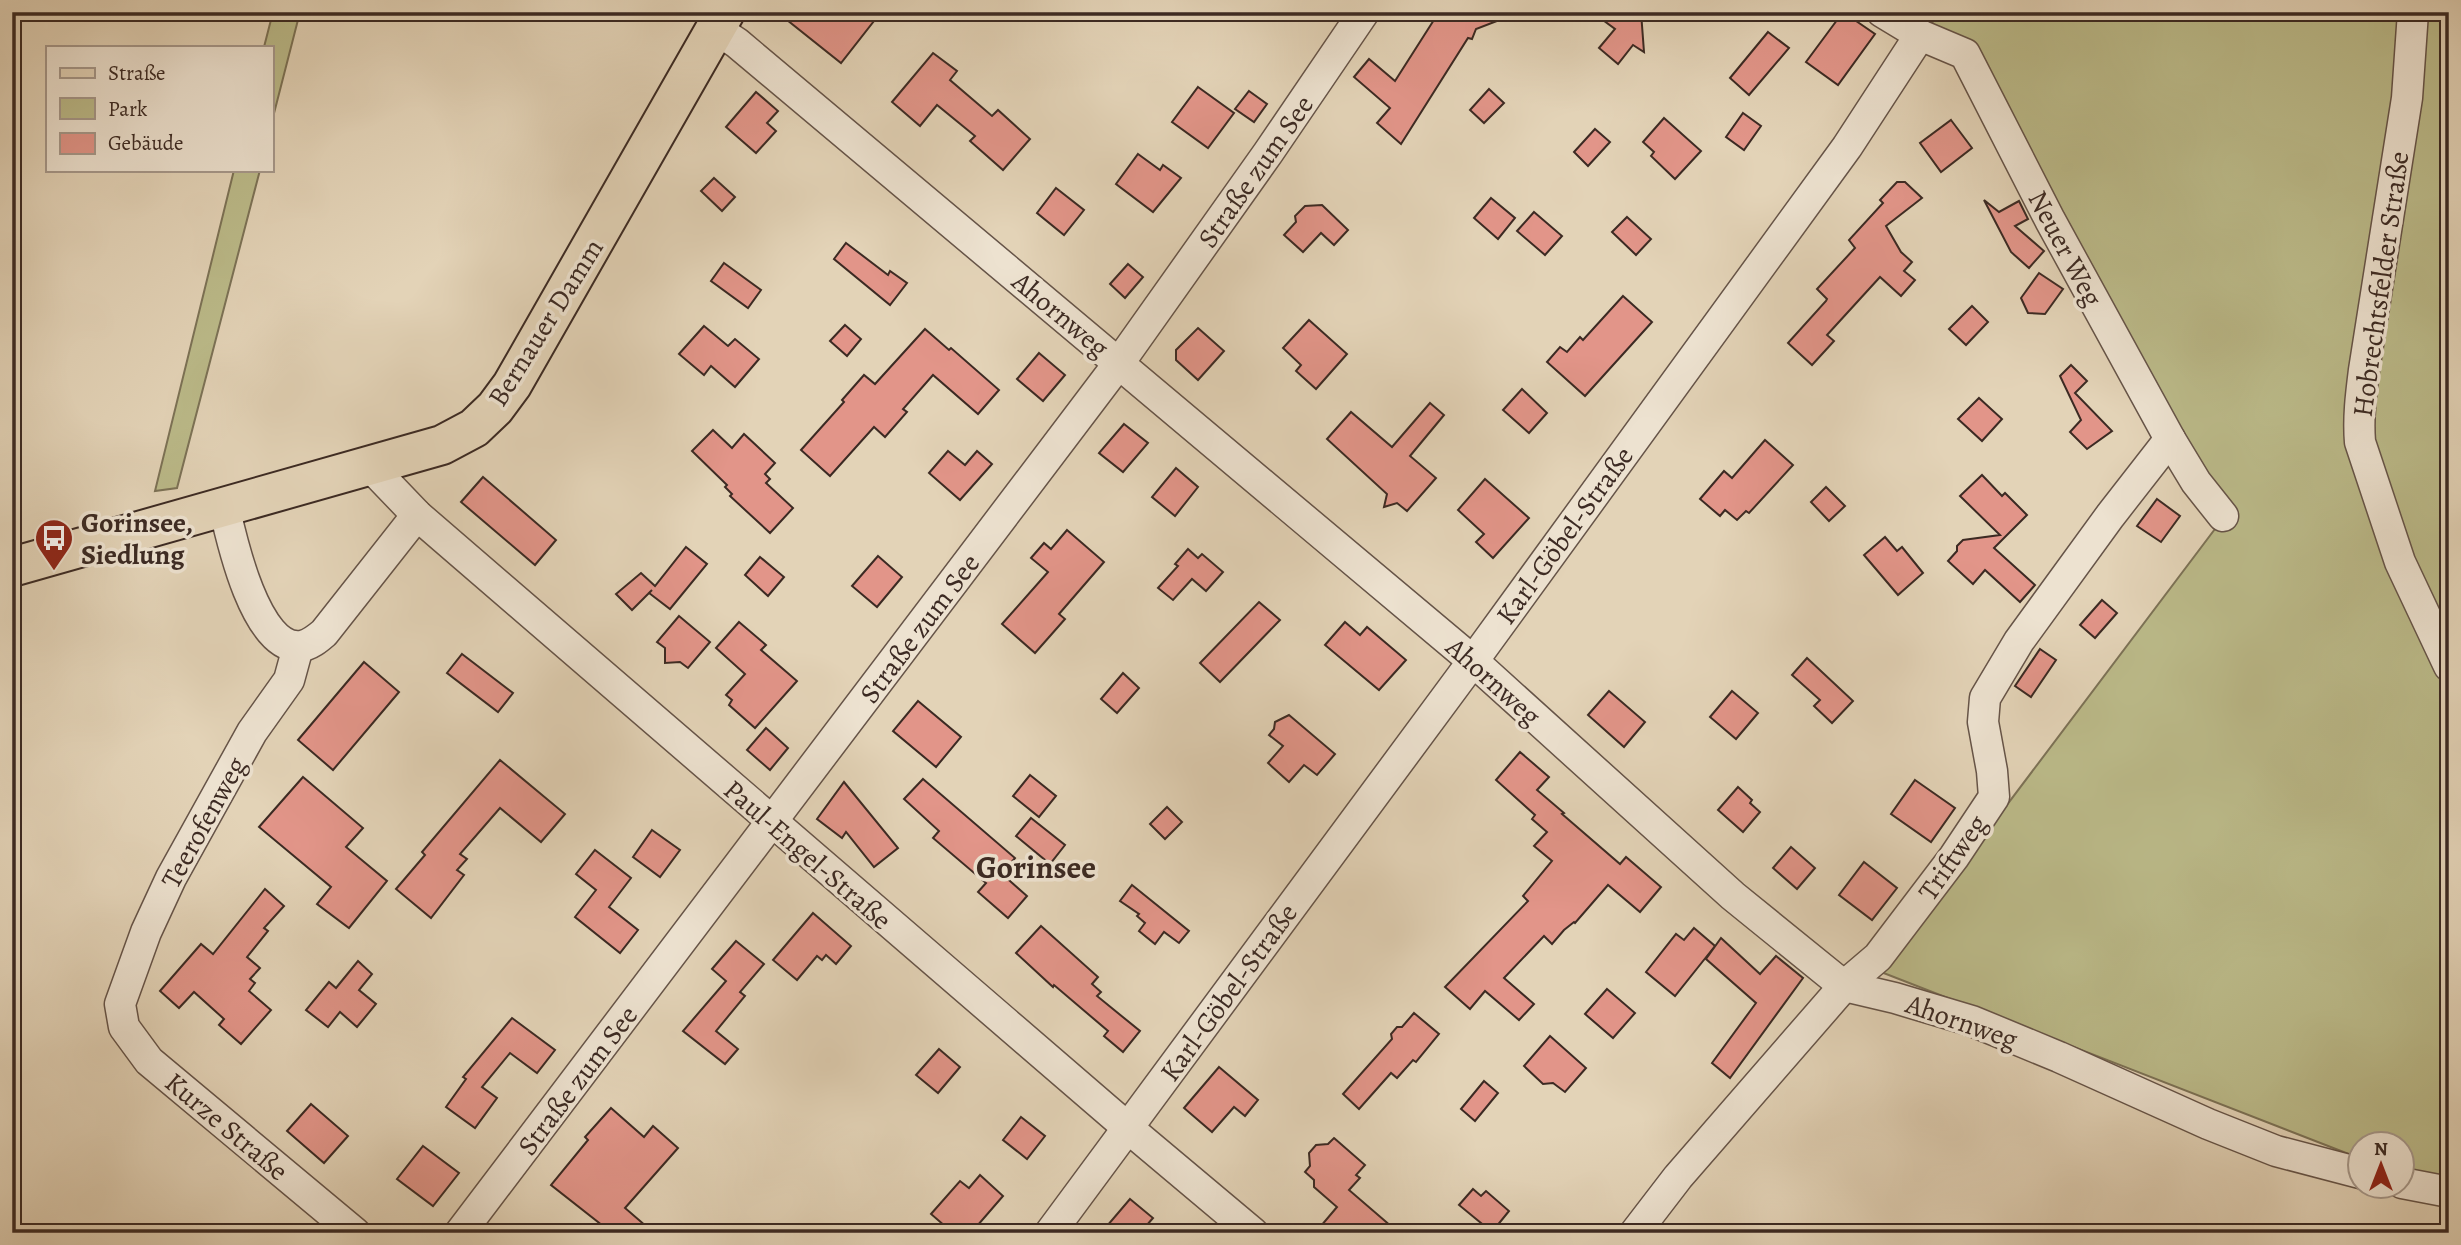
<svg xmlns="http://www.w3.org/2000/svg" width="2461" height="1245" viewBox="0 0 2461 1245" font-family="Alegreya,serif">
	<rect width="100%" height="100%" fill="#e3d3b7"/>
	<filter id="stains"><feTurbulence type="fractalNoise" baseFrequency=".00286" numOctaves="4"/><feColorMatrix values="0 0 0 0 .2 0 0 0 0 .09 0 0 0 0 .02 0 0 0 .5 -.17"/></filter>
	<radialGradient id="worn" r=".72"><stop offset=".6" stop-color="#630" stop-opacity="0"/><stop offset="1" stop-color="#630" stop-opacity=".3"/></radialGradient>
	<g fill="#bbba89" stroke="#7c7256" stroke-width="2">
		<polygon points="273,12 300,12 271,125 271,47 264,47"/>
		<polygon points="1926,12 2449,12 2449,1177 2402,1174 2402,1144 2360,1144 2359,1158 1881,972 2227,513"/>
		<polygon points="234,170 260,170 177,488 155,491"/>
	</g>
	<g fill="#e29589" stroke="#3c2a23" stroke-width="2">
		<polygon points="777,12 881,12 841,63"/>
		<polygon points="1439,12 1515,14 1476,29 1472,39 1468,38 1401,144 1377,123 1390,108 1354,77 1369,59 1395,81"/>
		<polygon points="1592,12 1641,12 1644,52 1633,45 1618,64 1599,48 1615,29"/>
		<polygon points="1843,12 1875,34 1838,85 1806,62"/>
		<polygon points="1768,32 1789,48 1749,95 1730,78"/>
		<polygon points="933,53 957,71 950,80 992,116 998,110 1030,139 1003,170 970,141 975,136 937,105 920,126 892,102"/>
		<polygon points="1198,87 1234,113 1208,148 1172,122"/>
		<polygon points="1489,89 1504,103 1484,123 1470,110"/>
		<polygon points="1249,91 1267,104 1254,122 1235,109"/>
		<polygon points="756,92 778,111 767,123 776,131 756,153 726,127"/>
		<polygon points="1743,113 1761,126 1744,150 1726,137"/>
		<polygon points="1664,118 1701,151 1675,179 1651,156 1654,152 1643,142"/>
		<polygon points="1951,120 1972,148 1941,172 1920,143"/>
		<polygon points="1595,129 1610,142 1588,166 1574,152"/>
		<polygon points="1138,154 1160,170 1163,165 1181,178 1153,212 1116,184"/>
		<polygon points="714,178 735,197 722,211 701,191"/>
		<polygon points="1897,182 1905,182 1922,198 1886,226 1901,252 1912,262 1904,271 1915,280 1901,296 1880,277 1827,335 1834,341 1812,365 1788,343 1826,301 1827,299 1817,289 1855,248 1849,240 1883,203 1880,200"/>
		<polygon points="1056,188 1084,210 1064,235 1037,213"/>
		<polygon points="1491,198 1515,218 1498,239 1474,218"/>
		<polygon points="1984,200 1999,212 2019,201 2028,219 2015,226 2044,251 2029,268 2011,252"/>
		<polygon points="1322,205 1348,230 1334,245 1321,233 1303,252 1284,235 1296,222 1295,216 1305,206"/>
		<polygon points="1534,212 1562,236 1545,255 1517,231"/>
		<polygon points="1627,217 1651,239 1636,255 1612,232"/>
		<polygon points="846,243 888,275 890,271 907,283 890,305 834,259"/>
		<polygon points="724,263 761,290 748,308 711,281"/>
		<polygon points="1128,264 1143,277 1125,298 1110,284"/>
		<polygon points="2039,273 2063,289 2045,314 2028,313 2021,298"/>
		<polygon points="1623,296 1652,322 1585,396 1547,362 1560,347 1567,352 1580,337 1583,340"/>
		<polygon points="1972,306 1988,322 1966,345 1949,329"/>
		<polygon points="1309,320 1347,354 1316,389 1296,371 1301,365 1283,348"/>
		<polygon points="845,325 861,339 847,356 830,341"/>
		<polygon points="704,326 728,346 735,339 759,359 735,387 711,366 704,375 679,354"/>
		<polygon points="1198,328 1224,351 1198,380 1176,360 1176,350"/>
		<polygon points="925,329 949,350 951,348 999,390 978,414 933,375 903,409 907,412 885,437 874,427 830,476 801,450 844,402 842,400 864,375 875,384"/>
		<polygon points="1039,353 1065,375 1043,401 1017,379"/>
		<polygon points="2071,365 2087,381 2075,393 2112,431 2087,449 2070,432 2081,420 2060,376"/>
		<polygon points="1522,389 1547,413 1529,433 1503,410"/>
		<polygon points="1979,398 2002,419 1982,441 1958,419"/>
		<polygon points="1430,403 1444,415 1410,456 1436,478 1407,511 1397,503 1384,507 1387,494 1327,439 1351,412 1392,447"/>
		<polygon points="1124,424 1148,443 1123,472 1099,453"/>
		<polygon points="713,430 732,448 744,434 775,463 765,474 770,479 766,483 793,508 770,533 730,496 732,494 725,487 727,485 692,451"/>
		<polygon points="1765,440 1793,465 1749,513 1746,511 1737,520 1725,510 1720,516 1700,499 1724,471 1732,478"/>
		<polygon points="948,451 965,465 977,451 992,464 960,500 929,473"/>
		<polygon points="1176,468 1198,487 1175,516 1152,497"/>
		<polygon points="1982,475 2002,496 2005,493 2027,515 1994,548 2035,585 2020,602 1985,570 1973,584 1948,561 1957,551 1957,546 1963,540 2000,535 1960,496"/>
		<polygon points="483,477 556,540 535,565 461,502"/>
		<polygon points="1485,479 1529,518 1493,558 1476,542 1484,534 1458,510"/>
		<polygon points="1826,487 1845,506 1829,521 1811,502"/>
		<polygon points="2157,499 2180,516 2161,542 2137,526"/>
		<polygon points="1067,530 1104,562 1059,614 1065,619 1035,653 1002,624 1048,572 1031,558 1044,543 1051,549"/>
		<polygon points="1885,537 1897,551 1902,547 1923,573 1898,595 1864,555"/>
		<polygon points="686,547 707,564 670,609 649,593 652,590 632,610 616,594 641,573 655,586"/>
		<polygon points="1188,549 1198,558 1202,554 1223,572 1206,591 1192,579 1173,600 1158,588 1178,566 1175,564"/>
		<polygon points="878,556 902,577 877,607 852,586"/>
		<polygon points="760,557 784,577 768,596 745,575"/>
		<polygon points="2102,600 2117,613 2095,638 2080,625"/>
		<polygon points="1259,602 1280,620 1220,682 1200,663"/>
		<polygon points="679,616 710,642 688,668 680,662 665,663 665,648 657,642"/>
		<polygon points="739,622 766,645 761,650 797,681 755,728 729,705 732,700 726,695 745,674 716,648"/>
		<polygon points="1345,622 1360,635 1367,627 1406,660 1379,690 1325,645"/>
		<polygon points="2040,649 2056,660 2031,697 2015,686"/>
		<polygon points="462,654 513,693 498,712 447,673"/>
		<polygon points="1807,658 1853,701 1832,723 1814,706 1820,700 1792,675"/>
		<polygon points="364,662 399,692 333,770 298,740"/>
		<polygon points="1123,673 1139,688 1117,713 1101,699"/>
		<polygon points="1609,691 1645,722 1624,747 1588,715"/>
		<polygon points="1732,691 1758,713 1736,739 1710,717"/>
		<polygon points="918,701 961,737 936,767 893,731"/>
		<polygon points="1289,715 1335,754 1317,775 1304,765 1289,782 1268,763 1283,746 1269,735 1274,729 1275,722"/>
		<polygon points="766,728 788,748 770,770 747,750"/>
		<polygon points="1520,752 1549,777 1537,790 1564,813 1562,814 1620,864 1626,857 1661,887 1640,912 1608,885 1575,923 1574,922 1564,930 1552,944 1544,936 1504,978 1534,1004 1519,1020 1485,991 1470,1009 1445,987 1528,901 1523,896 1552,861 1534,846 1547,832 1532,819 1535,815 1496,780"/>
		<polygon points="500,760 565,814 541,842 500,808 460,854 467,859 457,870 464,875 431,918 396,889 425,855 422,852"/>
		<polygon points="1030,775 1056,796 1039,817 1013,796"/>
		<polygon points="303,777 363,828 346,847 387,881 349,928 317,904 331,887 259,827"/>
		<polygon points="923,779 1015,858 1002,874 1027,896 1008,918 978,892 986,883 933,838 939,831 904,799"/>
		<polygon points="1915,780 1955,808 1931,842 1891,814"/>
		<polygon points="844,782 898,848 874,867 846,832 842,838 817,819"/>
		<polygon points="1738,787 1752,800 1750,803 1760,812 1743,832 1718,810"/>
		<polygon points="1167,807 1182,822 1165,839 1150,824"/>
		<polygon points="1031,818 1065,845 1050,864 1016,836"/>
		<polygon points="652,830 680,850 660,877 633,857"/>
		<polygon points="1791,847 1815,868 1797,889 1773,868"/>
		<polygon points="595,850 631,878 609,907 638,930 620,953 575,917 596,890 576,874"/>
		<polygon points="1864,862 1897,888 1872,920 1839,895"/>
		<polygon points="1132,885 1189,931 1179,943 1164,932 1155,944 1139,931 1145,923 1137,916 1139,914 1120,901"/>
		<polygon points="265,889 284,906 264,928 268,931 247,957 260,968 250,979 255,983 249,991 271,1010 241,1044 219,1025 224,1019 194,992 179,1008 160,991 201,944 213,954"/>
		<polygon points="813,913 851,946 836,964 826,955 822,960 817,956 797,980 773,960"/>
		<polygon points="1041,926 1098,977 1092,984 1101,992 1097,996 1140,1031 1123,1052 1104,1036 1108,1031 1054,985 1053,987 1016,953"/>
		<polygon points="1694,928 1715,946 1675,996 1646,972 1676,934 1684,940"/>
		<polygon points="1721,938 1760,974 1776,956 1803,978 1730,1078 1712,1063 1756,1003 1706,959"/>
		<polygon points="736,941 764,964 740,992 745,996 716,1031 738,1049 725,1064 683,1031 726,981 712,969"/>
		<polygon points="358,961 372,974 359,990 376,1004 357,1027 340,1012 328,1027 306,1010 329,982 336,988"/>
		<polygon points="1607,989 1635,1013 1613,1038 1585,1014"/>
		<polygon points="1414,1013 1439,1034 1416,1062 1413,1060 1397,1078 1391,1073 1359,1109 1343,1094 1392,1039 1391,1034 1397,1027 1402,1027"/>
		<polygon points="512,1018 555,1050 537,1073 510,1053 482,1087 497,1098 475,1128 446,1107 466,1079 463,1077"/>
		<polygon points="1550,1036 1586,1068 1565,1092 1553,1083 1543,1084 1524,1066"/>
		<polygon points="939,1049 960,1067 938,1093 916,1075"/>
		<polygon points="1219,1067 1258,1100 1245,1116 1234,1107 1212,1132 1184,1108"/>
		<polygon points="1484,1081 1498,1093 1475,1121 1461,1109"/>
		<polygon points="311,1104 348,1136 324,1163 287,1131"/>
		<polygon points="611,1108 644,1137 653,1126 678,1148 625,1208 654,1233 612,1233 551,1185 588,1140 585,1137"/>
		<polygon points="1021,1117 1045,1136 1027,1159 1003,1140"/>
		<polygon points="1334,1138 1365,1165 1356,1175 1360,1178 1349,1190 1399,1233 1315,1233 1337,1207 1314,1187 1314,1180 1305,1172 1310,1166 1309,1153 1316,1145 1328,1144"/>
		<polygon points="423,1146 459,1173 433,1206 397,1179"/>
		<polygon points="980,1175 1003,1196 971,1233 953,1233 931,1214 960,1181 969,1188"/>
		<polygon points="1473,1189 1481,1196 1486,1191 1509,1211 1492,1232 1459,1205"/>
		<polygon points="1130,1199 1153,1218 1140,1233 1101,1233"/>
	</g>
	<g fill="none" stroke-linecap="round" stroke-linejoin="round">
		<defs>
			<g id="minor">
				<polyline points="1882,12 1920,35 1965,54 2050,220 2170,439 2196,482 2223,516"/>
				<path d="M2413 12 2407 98 2364 370C2361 394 2358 417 2360 442L2400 562 2449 666"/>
				<polyline points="716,29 737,43 1473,661 1733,896 1844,986 1895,998 1972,1021 2059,1057 2208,1124 2276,1151 2360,1173"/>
				<polyline points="371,467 417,515 1128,1128 1253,1233"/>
				<path d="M224 506C231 538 256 652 301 646 310 645 317 639 324 633L417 515"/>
				<polyline points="298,647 289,680 252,732 171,878 146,932 120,1004 124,1027 149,1061 355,1233"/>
				<polyline points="2402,1183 2449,1192"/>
				<polyline points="460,1233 1119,363 1268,153 1364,12"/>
				<polyline points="1050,1233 1473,661 1847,147 1920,35"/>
				<polyline points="1635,1233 1678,1177 1844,986 1878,957 1954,857 1994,797 1992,771 1983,722 1985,698 2019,641 2110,516 2170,439"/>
			</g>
			<polyline id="major" points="12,567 442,445 474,428 495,408 512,385 725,12"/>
		</defs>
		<use href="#minor" stroke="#665448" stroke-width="33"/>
		<use href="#major" stroke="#3c2a23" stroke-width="42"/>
		<use href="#minor" stroke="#ede2d0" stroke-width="30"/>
		<use href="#major" stroke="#e3d3b7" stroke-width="38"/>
	</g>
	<defs>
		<symbol id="bus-pin" viewBox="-11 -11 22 30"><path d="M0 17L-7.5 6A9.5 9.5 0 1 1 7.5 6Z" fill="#8f2418" stroke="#ede2d0"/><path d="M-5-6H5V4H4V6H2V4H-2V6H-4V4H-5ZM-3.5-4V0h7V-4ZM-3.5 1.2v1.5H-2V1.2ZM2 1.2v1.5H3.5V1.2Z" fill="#fff"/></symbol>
	</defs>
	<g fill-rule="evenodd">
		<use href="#bus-pin" x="32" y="516" width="44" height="60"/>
	</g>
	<g text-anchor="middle" stroke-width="7" stroke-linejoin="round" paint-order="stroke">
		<g font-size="28" fill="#3c2a23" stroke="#ede2d0">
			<text transform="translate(1255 171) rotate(-55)" y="10">Straße zum See</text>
			<text transform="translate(2066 248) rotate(62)" y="10">Neuer Weg</text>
			<text transform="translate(2380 284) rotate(-82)" y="10">Hobrechtsfelder Straße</text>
			<text transform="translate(1061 314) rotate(40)" y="10">Ahornweg</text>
			<text transform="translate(545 322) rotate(-58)" y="10">Bernauer Damm</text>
			<text transform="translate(1564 535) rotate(-54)" y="10">Karl-Göbel-Straße</text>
			<text transform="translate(919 628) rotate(-53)" y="10">Straße zum See</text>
			<text transform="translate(1494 681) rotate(42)" y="10">Ahornweg</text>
			<text transform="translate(203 822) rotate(-61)" y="10">Teerofenweg</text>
			<text transform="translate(808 854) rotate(41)" y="10">Paul-Engel-Straße</text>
			<text transform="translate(1952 857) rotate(-55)" y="10">Triftweg</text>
			<text transform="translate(1228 992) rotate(-54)" y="10">Karl-Göbel-Straße</text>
			<text transform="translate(1962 1021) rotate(19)" y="10">Ahornweg</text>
			<text transform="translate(577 1080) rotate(-53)" y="10">Straße zum See</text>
			<text transform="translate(227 1126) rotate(40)" y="10">Kurze Straße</text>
		</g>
		<g font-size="28" font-weight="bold" fill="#3c2a23" stroke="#ede2d0" text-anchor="start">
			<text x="81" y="532">Gorinsee,<tspan x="81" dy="32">Siedlung</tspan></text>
		</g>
		<g font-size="32" font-weight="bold" fill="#3c2a23" stroke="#ede2d0">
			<text x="1036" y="878">Gorinsee</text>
		</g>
	</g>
	<rect width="2461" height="1245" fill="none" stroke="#e3d3b7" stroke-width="42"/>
	<rect x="14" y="14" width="2433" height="1217" fill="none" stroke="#3c2a23" stroke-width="3.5"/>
	<rect x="21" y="21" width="2419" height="1203" fill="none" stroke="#3c2a23" stroke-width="2"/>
	<rect x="46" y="46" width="228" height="126" fill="#ede2d0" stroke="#a6988b" stroke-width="2"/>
	<rect x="60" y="68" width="35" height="10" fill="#e3d3b7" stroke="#a6988b" stroke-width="2"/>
	<text x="108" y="80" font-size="21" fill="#3c2a23">Straße</text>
	<rect x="60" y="98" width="35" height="21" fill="#bbba89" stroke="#a6988b" stroke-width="2"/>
	<text x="108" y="116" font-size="21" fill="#3c2a23">Park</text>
	<rect x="60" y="133" width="35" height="21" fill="#e29589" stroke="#a6988b" stroke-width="2"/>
	<text x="108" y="150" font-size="21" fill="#3c2a23">Gebäude</text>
	<g transform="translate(2381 1165)"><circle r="33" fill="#ede2d0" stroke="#a6988b" stroke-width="2"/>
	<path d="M0-5L12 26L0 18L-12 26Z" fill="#8f2418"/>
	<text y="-10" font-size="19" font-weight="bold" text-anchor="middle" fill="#3c2a23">N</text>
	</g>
	<rect width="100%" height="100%" filter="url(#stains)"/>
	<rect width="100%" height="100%" fill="url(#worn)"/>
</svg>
